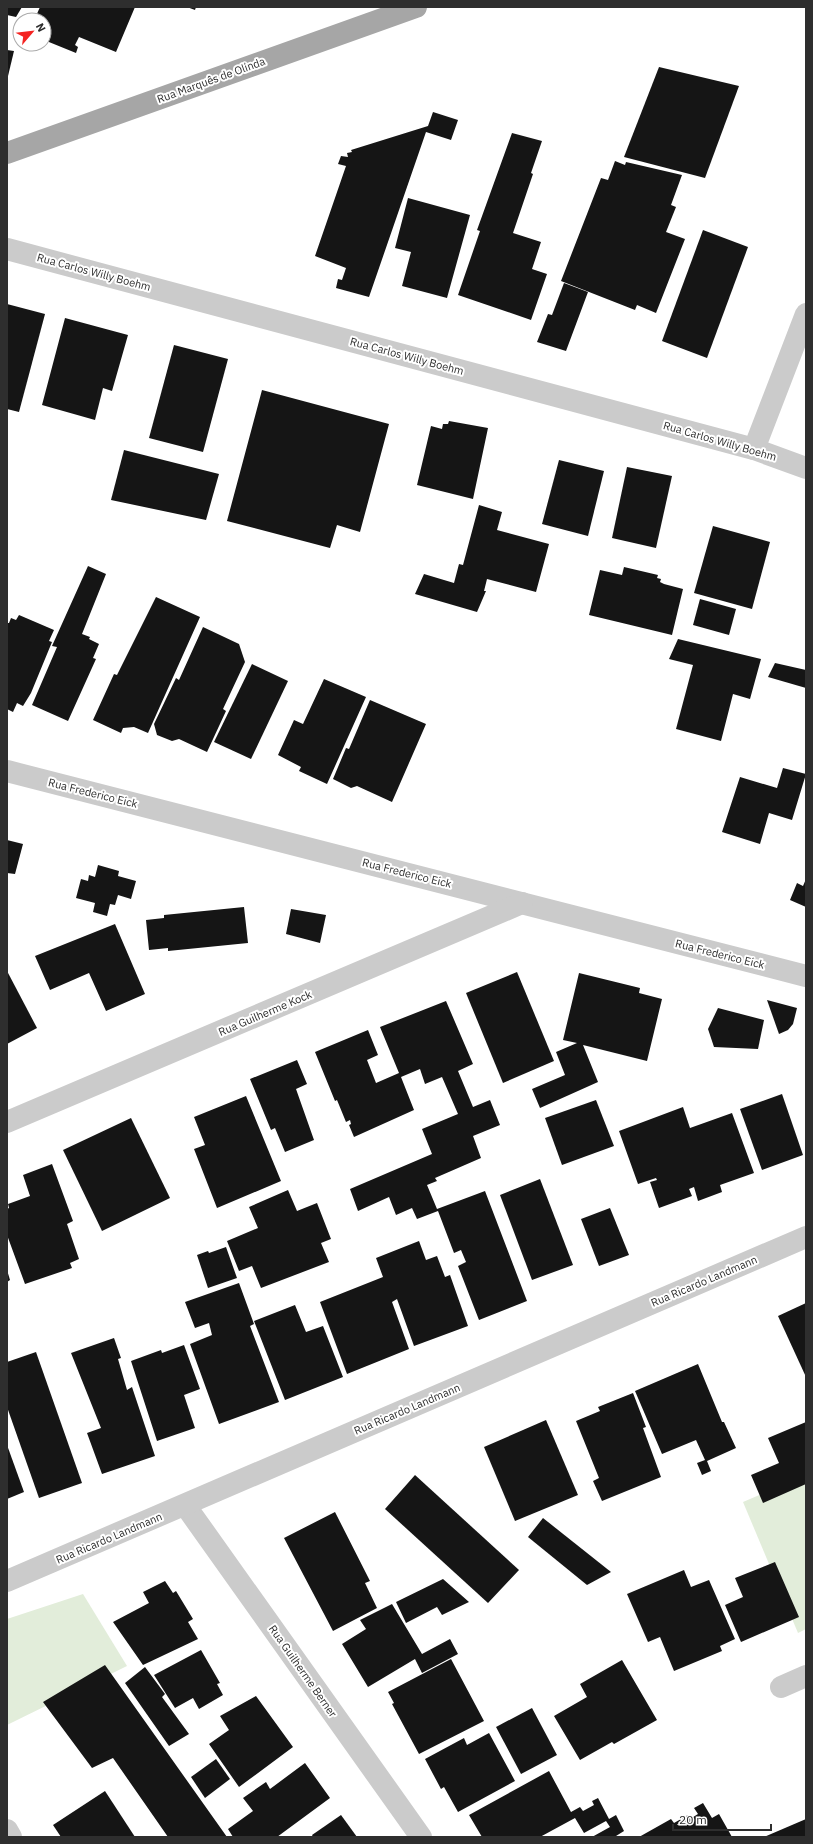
<svg xmlns="http://www.w3.org/2000/svg" width="813" height="1844" viewBox="0 0 813 1844" font-family="'IBM Plex Sans',sans-serif">
	<rect width="100%" height="100%" fill="#fff"/>
	<g fill="#e2edda">
		<polygon points="802,1477 806,1487 806,1629 798,1633 743,1502"/>
		<polygon points="83,1594 127,1666 7,1725 7,1619"/>
	</g>
	<g fill="#151515">
		<polygon points="7,7 22,7 16,17 7,15"/>
		<polygon points="40,7 135,7 116,52 79,37 75,45 78,47 76,53 44,40 44,20 26,20 29,13 36,16"/>
		<polygon points="187,7 196,7 195,10"/>
		<polygon points="7,50 14,51 8,76 7,76"/>
		<polygon points="659,67 739,86 705,178 624,157"/>
		<polygon points="433,112 458,120 451,140 426,132 369,297 336,288 338,279 342,280 346,268 315,256 346,166 338,164 341,156 348,157 347,153 352,152 351,150 428,126"/>
		<polygon points="512,133 542,141 531,173 533,174 513,233 541,242 532,269 547,274 531,320 458,295 480,231 477,230"/>
		<polygon points="615,161 625,165 626,162 682,175 671,205 676,207 666,232 685,239 656,313 637,305 635,310 561,281 601,178 608,180"/>
		<polygon points="408,198 470,215 447,298 402,286 411,252 395,248"/>
		<polygon points="703,230 748,247 707,358 662,341"/>
		<polygon points="564,283 588,292 566,351 537,342 548,314 552,315"/>
		<polygon points="7,304 45,314 19,412 7,409"/>
		<polygon points="65,318 128,335 112,391 103,388 95,420 42,405"/>
		<polygon points="174,345 228,359 203,452 149,438"/>
		<polygon points="262,390 389,424 360,532 337,525 330,548 227,521"/>
		<polygon points="449,421 488,428 473,499 417,485 431,426 442,429 443,424 448,424"/>
		<polygon points="124,450 219,474 206,520 111,500"/>
		<polygon points="559,460 604,471 588,536 542,524"/>
		<polygon points="627,467 672,476 656,548 612,538"/>
		<polygon points="479,505 502,512 497,530 549,544 536,592 487,579 484,591 486,591 477,612 415,594 424,574 454,583 459,564 463,565"/>
		<polygon points="713,526 770,542 752,609 694,593"/>
		<polygon points="88,566 106,574 82,634 90,637 89,639 99,644 93,658 96,659 68,721 32,705 57,647 52,646"/>
		<polygon points="624,567 658,575 657,578 661,579 660,582 664,584 683,589 672,635 589,615 600,570 622,575"/>
		<polygon points="156,597 200,617 148,733 134,727 123,728 121,733 93,720 114,674 117,675"/>
		<polygon points="700,599 736,609 729,635 693,625"/>
		<polygon points="19,615 54,630 49,641 52,642 31,693 23,706 17,703 13,712 7,709 7,623 9,623 11,618 16,620"/>
		<polygon points="203,627 239,644 245,662 223,709 226,711 207,752 179,739 172,741 157,735 154,724 176,678 179,680"/>
		<polygon points="678,639 761,659 750,699 733,694 721,741 676,729 693,665 669,659"/>
		<polygon points="775,663 806,670 806,688 768,677"/>
		<polygon points="252,664 288,681 251,759 214,742"/>
		<polygon points="324,679 366,697 327,784 299,771 301,767 278,755 294,720 303,724"/>
		<polygon points="370,700 426,724 392,802 357,786 351,788 333,779 346,748 349,749"/>
		<polygon points="783,768 806,774 792,820 769,813 760,844 722,832 740,777 777,788"/>
		<polygon points="7,840 23,844 15,874 7,873"/>
		<polygon points="98,865 119,871 118,876 136,881 131,899 118,895 115,905 110,904 107,916 93,912 95,903 76,898 81,879 88,881 89,875 95,877"/>
		<polygon points="806,879 806,907 790,900 797,883 803,886"/>
		<polygon points="244,907 248,943 168,951 168,948 149,950 146,920 164,918 164,915"/>
		<polygon points="291,909 326,915 320,943 286,934"/>
		<polygon points="115,924 145,994 106,1011 89,973 50,990 35,956"/>
		<polygon points="7,971 37,1028 7,1044"/>
		<polygon points="517,972 554,1061 503,1083 466,993"/>
		<polygon points="579,973 640,988 639,993 662,999 647,1061 583,1045 598,1082 540,1108 532,1089 565,1075 556,1052 577,1043 563,1040"/>
		<polygon points="767,1000 797,1008 793,1024 788,1030 779,1034"/>
		<polygon points="446,1001 473,1064 458,1071 473,1107 490,1100 500,1125 473,1136 481,1158 435,1178 437,1181 427,1185 437,1209 485,1191 527,1301 479,1320 458,1266 466,1262 461,1250 454,1253 438,1211 417,1219 412,1208 396,1215 389,1197 358,1211 350,1189 432,1154 422,1129 458,1114 442,1077 425,1084 420,1069 401,1077 414,1110 354,1137 349,1125 351,1124 350,1120 346,1122 337,1100 335,1101 315,1052 368,1030 378,1055 367,1060 376,1083 399,1073 380,1027"/>
		<polygon points="718,1008 764,1020 758,1049 714,1047 708,1029"/>
		<polygon points="297,1060 307,1084 296,1089 314,1140 285,1152 275,1128 271,1130 250,1079"/>
		<polygon points="782,1094 803,1155 762,1170 740,1109"/>
		<polygon points="246,1096 281,1181 217,1208 194,1149 205,1145 194,1117"/>
		<polygon points="596,1100 614,1146 562,1165 545,1118"/>
		<polygon points="683,1107 690,1128 732,1113 754,1173 720,1185 722,1192 698,1201 694,1187 689,1189 692,1196 659,1208 650,1182 657,1180 656,1178 638,1184 619,1131"/>
		<polygon points="131,1118 170,1198 102,1231 63,1150"/>
		<polygon points="52,1164 73,1221 67,1224 79,1259 70,1263 72,1268 25,1284 7,1235 7,1209 9,1208 8,1204 30,1196 23,1175"/>
		<polygon points="540,1179 573,1265 532,1280 500,1195"/>
		<polygon points="288,1190 297,1211 317,1203 331,1239 321,1243 329,1262 261,1288 252,1266 239,1271 227,1241 258,1228 249,1207"/>
		<polygon points="610,1208 629,1255 599,1266 581,1219"/>
		<polygon points="419,1241 426,1260 437,1256 445,1277 450,1275 468,1326 414,1346 397,1299 392,1302 409,1349 347,1374 320,1302 383,1277 376,1258"/>
		<polygon points="226,1247 237,1278 208,1288 197,1255 208,1251 209,1253"/>
		<polygon points="7,1270 10,1280 7,1282"/>
		<polygon points="239,1283 254,1324 250,1326 279,1402 219,1424 190,1344 212,1335 209,1323 195,1328 185,1302"/>
		<polygon points="806,1303 806,1377 778,1316"/>
		<polygon points="295,1305 306,1332 323,1326 343,1377 285,1400 254,1321"/>
		<polygon points="114,1338 121,1358 118,1359 127,1390 132,1387 155,1456 102,1474 87,1433 101,1428 71,1353"/>
		<polygon points="184,1345 200,1389 184,1395 195,1428 157,1441 131,1361 161,1350 162,1353"/>
		<polygon points="36,1352 82,1483 39,1498 7,1407 7,1362"/>
		<polygon points="698,1364 722,1422 724,1422 736,1448 707,1461 711,1471 702,1475 697,1463 705,1460 696,1440 662,1454 635,1391"/>
		<polygon points="633,1393 646,1427 643,1428 661,1477 602,1501 593,1481 599,1478 576,1421 600,1411 598,1407"/>
		<polygon points="546,1420 578,1495 515,1521 484,1447"/>
		<polygon points="806,1422 806,1484 763,1503 751,1475 779,1463 768,1438"/>
		<polygon points="7,1445 24,1492 7,1499"/>
		<polygon points="415,1475 519,1570 488,1603 385,1509"/>
		<polygon points="335,1512 370,1581 365,1583 377,1608 333,1631 284,1538"/>
		<polygon points="543,1518 611,1572 587,1585 528,1537"/>
		<polygon points="775,1562 799,1617 741,1642 725,1605 743,1597 735,1578"/>
		<polygon points="684,1570 691,1587 709,1580 735,1639 720,1646 722,1651 674,1671 660,1637 648,1642 627,1594"/>
		<polygon points="443,1579 469,1602 442,1615 437,1607 406,1623 396,1602"/>
		<polygon points="165,1581 173,1593 176,1591 193,1619 188,1622 198,1639 143,1665 113,1622 149,1603 143,1592"/>
		<polygon points="392,1604 422,1654 450,1639 458,1654 422,1673 415,1659 368,1687 342,1644 366,1629 360,1620"/>
		<polygon points="201,1650 220,1683 217,1684 223,1695 199,1709 193,1698 175,1708 154,1675"/>
		<polygon points="451,1659 484,1721 419,1754 392,1704 394,1703 388,1692"/>
		<polygon points="622,1660 657,1720 614,1744 612,1742 580,1760 554,1716 587,1697 580,1684"/>
		<polygon points="105,1665 227,1837 168,1837 113,1758 92,1768 43,1702"/>
		<polygon points="145,1667 165,1694 162,1697 189,1734 169,1746 125,1683"/>
		<polygon points="256,1696 293,1747 239,1787 209,1744 229,1730 220,1716"/>
		<polygon points="532,1708 557,1755 521,1774 496,1727"/>
		<polygon points="489,1733 515,1781 458,1812 444,1787 441,1789 425,1759 464,1738 467,1745"/>
		<polygon points="216,1759 230,1779 205,1798 191,1777"/>
		<polygon points="305,1763 330,1798 277,1837 233,1837 228,1829 253,1811 243,1798 266,1782 270,1789"/>
		<polygon points="549,1771 571,1812 580,1807 583,1811 594,1805 592,1801 598,1798 609,1819 616,1815 624,1831 616,1836 617,1837 592,1837 610,1827 606,1821 584,1833 575,1818 540,1837 482,1837 469,1815"/>
		<polygon points="105,1791 135,1837 61,1837 53,1825"/>
		<polygon points="703,1803 712,1818 719,1814 732,1837 639,1837 671,1819 674,1823 688,1815 690,1819 698,1814 694,1808"/>
		<polygon points="341,1815 357,1837 313,1837 312,1835"/>
		<polygon points="806,1819 806,1837 764,1837"/>
	</g>
	<g fill="none" stroke-linecap="round" stroke-linejoin="round">
		<g stroke="#cbcbcb" stroke-width="22">
			<polyline points="7,249 754,449 806,468"/>
			<polyline points="754,449 806,314"/>
			<polyline points="7,771 806,976"/>
			<polyline points="7,1122 522,903"/>
			<polyline points="185,1505 421,1837"/>
			<polyline points="7,1581 806,1237"/>
			<polyline points="781,1687 806,1676"/>
			<polyline points="7,1830 11,1837"/>
		</g>
		<polyline stroke="#a6a6a6" stroke-width="22" points="7,153 416,7"/>
	</g>
	<g text-anchor="middle" stroke-width="4" stroke-linejoin="round" paint-order="stroke">
		<g font-size="11" fill="#2e2e2e" stroke="#fff">
			<text transform="translate(211 80) rotate(-20)" y="4">Rua Marquês de Olinda</text>
			<text transform="translate(94 272) rotate(15)" y="4">Rua Carlos Willy Boehm</text>
			<text transform="translate(407 356) rotate(15)" y="4">Rua Carlos Willy Boehm</text>
			<text transform="translate(720 441) rotate(16)" y="4">Rua Carlos Willy Boehm</text>
			<text transform="translate(93 793) rotate(14)" y="4">Rua Frederico Eick</text>
			<text transform="translate(407 873) rotate(14)" y="4">Rua Frederico Eick</text>
			<text transform="translate(720 954) rotate(14)" y="4">Rua Frederico Eick</text>
			<text transform="translate(265 1013) rotate(-23)" y="4">Rua Guilherme Kock</text>
			<text transform="translate(704 1281) rotate(-23)" y="4">Rua Ricardo Landmann</text>
			<text transform="translate(407 1409) rotate(-23)" y="4">Rua Ricardo Landmann</text>
			<text transform="translate(109 1538) rotate(-23)" y="4">Rua Ricardo Landmann</text>
			<text transform="translate(303 1671) rotate(55)" y="4">Rua Guilherme Berner</text>
		</g>
	</g>
	<rect width="813" height="1844" fill="none" stroke="#2e2e2e" stroke-width="16"/>
	<g transform="translate(32 32) rotate(62)"><circle r="19" fill="#ffffff" stroke="#ababab"/>
	<path d="M0-3L7 15L0 10L-7 15Z" fill="#f42321"/>
	<text y="-6" font-size="11" font-weight="bold" text-anchor="middle" fill="#2e2e2e">N</text>
	</g>
	<path d="M673 1824v6h98v-6" fill="none" stroke="#2e2e2e" stroke-width="2"/>
	<text x="679" y="1824" font-size="12" fill="#2e2e2e" stroke="#ffffff" stroke-width="3" paint-order="stroke">20 m</text>
</svg>
